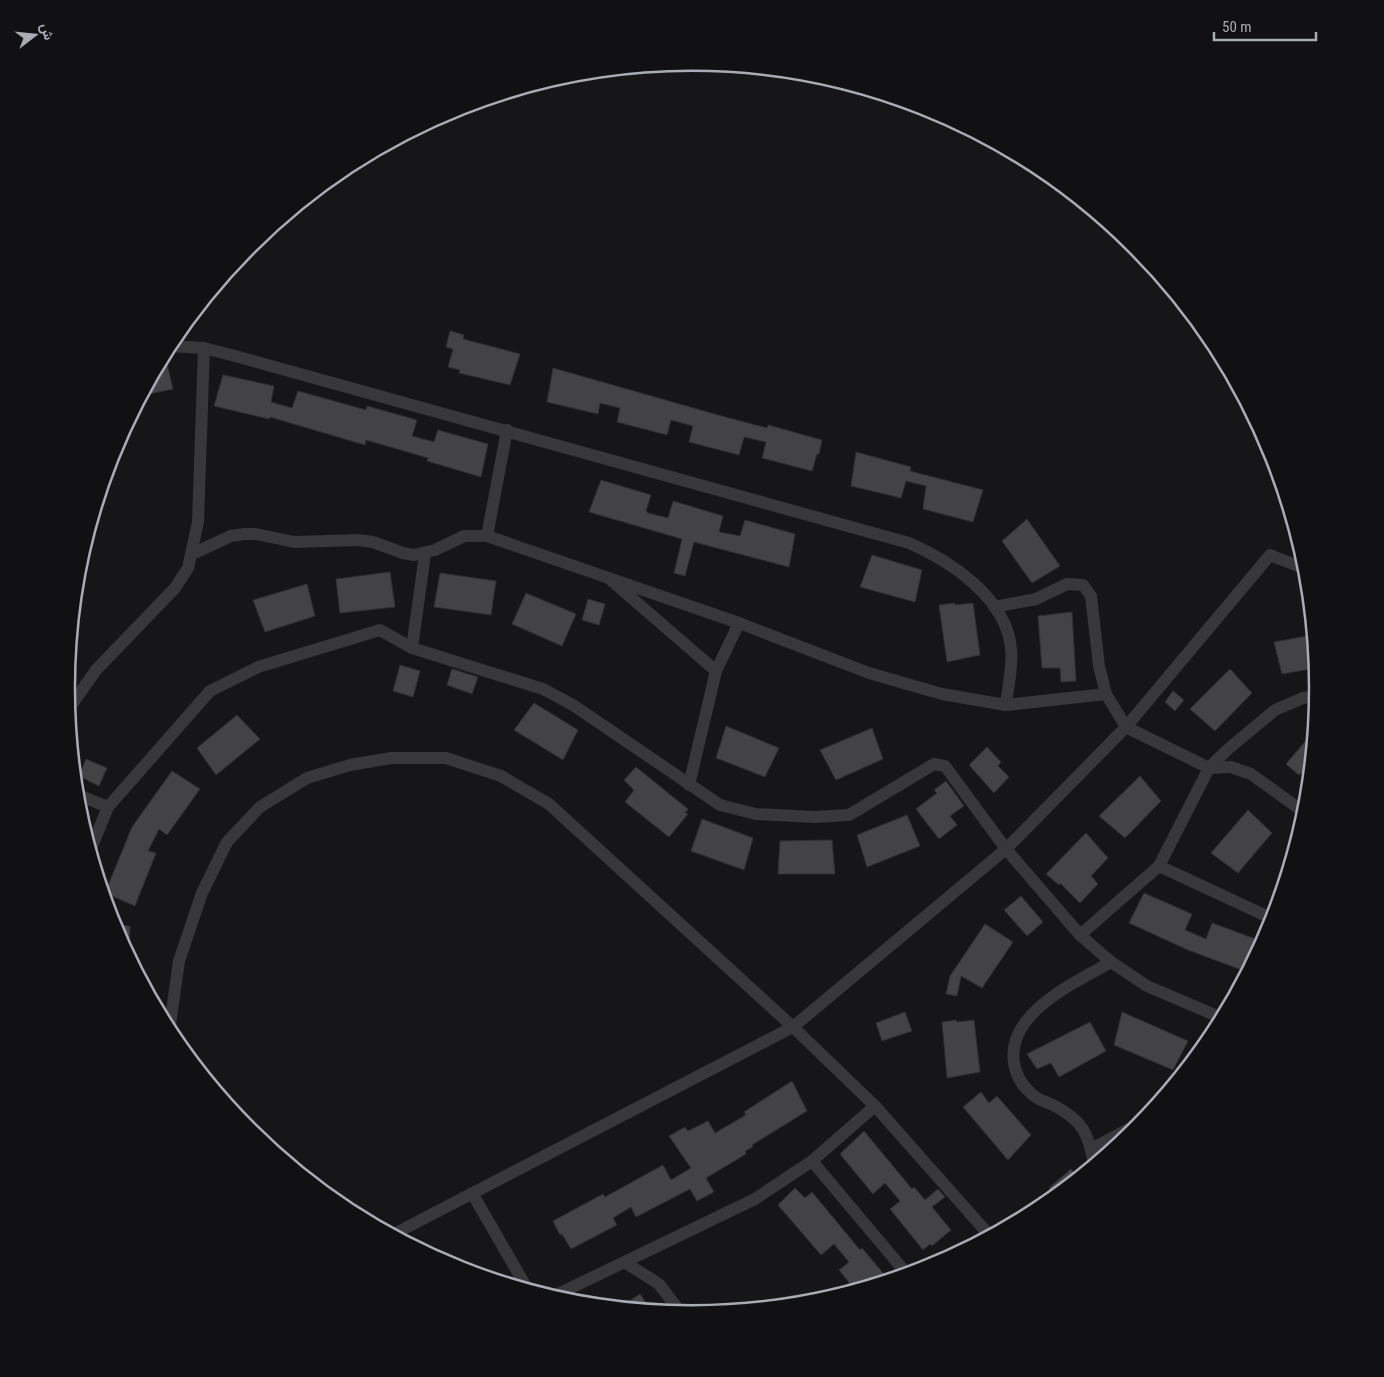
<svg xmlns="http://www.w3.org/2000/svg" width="1384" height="1377" viewBox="0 0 1384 1377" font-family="'Roboto Condensed',Vazirmatn,sans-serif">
	<rect width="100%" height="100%" fill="#161517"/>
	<g fill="#434347" stroke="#303033">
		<polygon points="450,331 464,335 463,339 520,354 510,385 459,373 460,370 448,367 453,349 446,347"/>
		<polygon points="167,364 173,389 149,394 147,386 158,366"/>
		<polygon points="553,368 718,415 767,428 768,425 822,440 819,454 817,454 812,471 762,458 766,442 744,437 739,455 689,442 693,426 671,420 667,435 617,422 620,408 600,403 598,414 547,402"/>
		<polygon points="223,375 274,386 271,402 292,408 298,391 366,410 367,406 417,420 412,436 434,442 438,430 488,444 481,477 427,461 428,458 387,446 366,440 365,445 270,417 269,419 214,406"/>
		<polygon points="856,452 911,467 910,471 983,490 973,522 923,509 926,486 906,481 901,498 851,486"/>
		<polygon points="601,480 651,495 646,511 648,513 668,518 673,501 723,516 719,532 740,536 745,520 795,534 789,567 694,542 685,576 674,573 682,539 589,512"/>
		<polygon points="1027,519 1060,566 1032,583 1002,541"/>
		<polygon points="872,555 922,570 915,602 860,587"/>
		<polygon points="390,572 395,607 340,613 336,579"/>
		<polygon points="440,573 496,581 491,615 434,607"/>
		<polygon points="307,584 315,616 265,632 253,600"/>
		<polygon points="526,593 576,614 562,646 512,624"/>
		<polygon points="588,599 605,604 599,625 582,620"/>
		<polygon points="955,603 955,605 973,603 980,655 947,662 939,605"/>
		<polygon points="1072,612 1076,681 1061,682 1060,668 1042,668 1038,616"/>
		<polygon points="1313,635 1316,668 1282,674 1274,642"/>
		<polygon points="400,665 420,671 413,697 393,691"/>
		<polygon points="452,669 478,677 472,694 447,685"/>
		<polygon points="1230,669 1252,693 1215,731 1190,709"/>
		<polygon points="1173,691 1184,700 1175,711 1165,702"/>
		<polygon points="534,703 578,730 563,760 514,730"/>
		<polygon points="237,715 260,739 216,775 197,748"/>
		<polygon points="726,726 779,748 765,777 716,758"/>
		<polygon points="872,728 883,759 836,780 820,750"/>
		<polygon points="1314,731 1310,770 1305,776 1301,773 1299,775 1286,764"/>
		<polygon points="987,747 1001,762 998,766 1009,777 994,793 969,765"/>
		<polygon points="86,759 107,768 99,786 79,776"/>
		<polygon points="636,767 688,809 685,813 688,814 669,837 625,802 634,790 624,780"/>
		<polygon points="172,771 200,789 167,835 159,829 148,851 156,853 135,906 105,893 132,827"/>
		<polygon points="1140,776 1161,801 1125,838 1099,816"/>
		<polygon points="946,781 964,806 950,816 957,825 939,839 916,809 937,793 934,790"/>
		<polygon points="1248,810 1272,833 1238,873 1211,853"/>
		<polygon points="907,815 920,846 867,867 857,835"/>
		<polygon points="702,819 753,838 744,870 691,851"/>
		<polygon points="1086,833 1108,858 1091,876 1098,884 1080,903 1060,883 1059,885 1046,874"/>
		<polygon points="832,840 835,874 778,874 780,841"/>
		<polygon points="1144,893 1192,914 1185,930 1206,939 1212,923 1261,941 1247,972 1188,950 1129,923"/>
		<polygon points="1021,896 1043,922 1027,936 1004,910"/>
		<polygon points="985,924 1013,942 982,988 961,976 957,996 946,994 950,976"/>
		<polygon points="113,925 130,926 129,956 114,928"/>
		<polygon points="905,1012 912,1031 882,1041 876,1023"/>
		<polygon points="1122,1012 1188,1041 1173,1070 1114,1045"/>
		<polygon points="956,1020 957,1022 974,1020 980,1072 947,1078 942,1022"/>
		<polygon points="1090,1022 1106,1051 1059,1077 1051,1063 1037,1069 1027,1054"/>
		<polygon points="792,1081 807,1111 752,1145 753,1147 745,1151 746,1154 706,1178 714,1192 697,1201 690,1189 636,1217 631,1207 613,1218 617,1225 571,1249 562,1234 560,1235 553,1221 603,1194 605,1197 663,1165 671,1180 691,1168 669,1136 685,1127 688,1131 708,1121 715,1133 746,1115 744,1112"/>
		<polygon points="981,1092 989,1103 997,1096 1031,1135 1008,1160 963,1107"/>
		<polygon points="864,1131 912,1189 914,1187 925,1200 938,1189 945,1197 932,1207 951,1230 932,1246 930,1244 923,1250 890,1209 900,1201 885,1183 873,1194 840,1154"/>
		<polygon points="1071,1169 1078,1178 1055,1196 1049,1188"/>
		<polygon points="795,1188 805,1198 812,1192 860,1250 862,1248 889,1280 855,1290 839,1270 849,1262 834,1244 821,1255 778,1205"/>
		<polygon points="640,1294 651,1310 620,1307"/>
	</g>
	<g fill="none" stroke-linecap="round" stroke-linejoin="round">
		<g stroke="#37373c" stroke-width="12">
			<path d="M169 346 204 348 235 356 909 543C951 561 1006 598 1011 648 1013 667 1008 686 1006 705"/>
			<polyline points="487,536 507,430"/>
			<polyline points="192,554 231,536 244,534 256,534 294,542 358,540 373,542 403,553 414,555 435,550 464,536 487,536 739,623 869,673 942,694 1006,705 1106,694"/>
			<polyline points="612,581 716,671"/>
			<polyline points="994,607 1036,599 1067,584 1083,585 1091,596 1099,666 1106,694 1126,727 1209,768 1231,767 1251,774 1305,813"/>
			<polyline points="412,648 425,554"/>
			<polyline points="68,710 96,670 175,588 188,568 198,522 204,348"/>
			<polyline points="689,785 716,671 739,623"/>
			<polyline points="76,794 108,807"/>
			<polyline points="90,851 108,807 210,691 258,667 380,630 412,648 543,689 573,705 720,805 756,814 814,817 849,815 934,764 945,766 1006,849 1080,935 1111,962 1147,986 1222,1018"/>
			<polyline points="1159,866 1273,919"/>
			<polyline points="1080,935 1159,866 1209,768 1227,750 1275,710 1303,698 1317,696"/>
			<polyline points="169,1032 179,961 202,893 227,842 260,807 307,778 350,765 391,758 446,758 501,776 549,804 793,1027 875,1106 990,1236"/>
			<polyline points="1091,1149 1142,1122"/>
			<polyline points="812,1161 907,1274"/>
			<path d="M1094 1165C1089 1133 1082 1120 1053 1105 1047 1102 1038 1100 1033 1095 1023 1087 1016 1076 1014 1063 1006 1013 1076 982 1111 962"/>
			<polyline points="472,1193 528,1290"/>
			<polyline points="392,1235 793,1027 1006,849 1126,727 1270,555 1306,569"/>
			<polyline points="626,1263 659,1284 681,1313"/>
			<polyline points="552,1297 755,1199 812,1161 875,1106"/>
		</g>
	</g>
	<path d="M0 0H1384V1377H0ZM75 688a617 617 0 1 1 1234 0a617 617 0 1 1-1234 0Z" fill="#111012" fill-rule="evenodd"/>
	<path fill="none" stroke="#a9acb6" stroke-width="2.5" d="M75 688a617 617 0 1 1 1234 0a617 617 0 1 1-1234 0Z"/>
	<g transform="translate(35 35) rotate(74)" stroke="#111012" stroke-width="4" paint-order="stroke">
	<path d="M0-4L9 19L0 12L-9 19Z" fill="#a9acb6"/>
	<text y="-8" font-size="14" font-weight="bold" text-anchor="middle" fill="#a9acb6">ش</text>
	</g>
	<path d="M1214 32v8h102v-8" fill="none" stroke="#a9acb6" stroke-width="2.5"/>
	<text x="1222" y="32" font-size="15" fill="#a9acb6" stroke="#111012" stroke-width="4" paint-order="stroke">50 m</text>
</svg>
